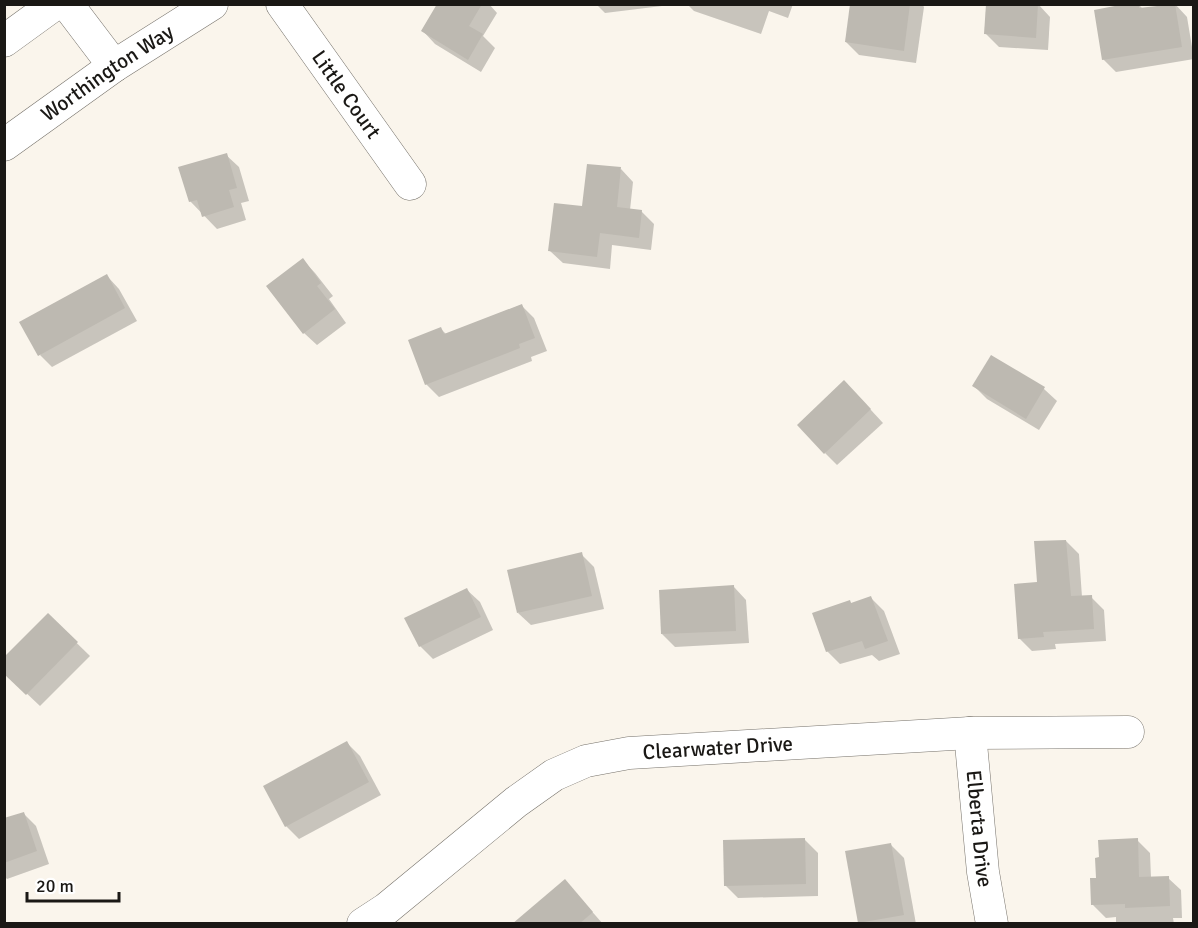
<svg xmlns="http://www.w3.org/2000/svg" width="1198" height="928" viewBox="0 0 1198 928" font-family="Signika,sans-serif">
	<rect width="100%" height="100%" fill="#faf5ec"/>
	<g fill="#0003">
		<polygon points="439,4 489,4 497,13 483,36 495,48 481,72 435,44 423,31"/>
		<polygon points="596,4 662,4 662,6 605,13"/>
		<polygon points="687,4 793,4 788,18 769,11 761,34 694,11"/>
		<polygon points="851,4 922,4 924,7 916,63 859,55 846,42"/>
		<polygon points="988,4 1038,4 1050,17 1048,50 999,47 986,34"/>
		<polygon points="1138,4 1143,9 1175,4 1187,17 1194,59 1116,72 1103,59"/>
		<polygon points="226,155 239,167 249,201 241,203 246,220 217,229 190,201"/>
		<polygon points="621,169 633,182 630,210 641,211 654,224 651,250 612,245 610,269 563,263 550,251 583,208"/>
		<polygon points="303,260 315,273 333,296 329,299 346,323 317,345 304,333"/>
		<polygon points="107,276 119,289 137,321 52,367 40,355"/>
		<polygon points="521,305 534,318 547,351 531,357 532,361 439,397 426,384 441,329 446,334"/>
		<polygon points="992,357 1044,389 1057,401 1039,430 987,399 974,386"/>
		<polygon points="857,395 883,423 837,465 825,453"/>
		<polygon points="1066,541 1079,554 1082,597 1091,597 1104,610 1106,641 1055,644 1056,649 1032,651 1019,638 1039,584"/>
		<polygon points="581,554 594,567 604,609 531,625 518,613"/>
		<polygon points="734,587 746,600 749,643 675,647 662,634"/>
		<polygon points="467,590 480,602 493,630 433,659 420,646"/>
		<polygon points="871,598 884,611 900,654 879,661 872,655 840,664 827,651 849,601 852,604"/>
		<polygon points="48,615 90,656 40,706 4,672"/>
		<polygon points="347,743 360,756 381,795 299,839 286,826"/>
		<polygon points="23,813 36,826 49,864 7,879 4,876 4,820"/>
		<polygon points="805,840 818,853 818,896 738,898 725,885"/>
		<polygon points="1137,840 1150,853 1151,878 1168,878 1181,890 1182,918 1173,918 1174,924 1116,924 1116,917 1106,918 1093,905 1098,880"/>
		<polygon points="891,845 904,858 916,924 860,924"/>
		<polygon points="565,881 603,924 515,924"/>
	</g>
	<g fill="#bdb9b1">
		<polygon points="437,4 482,4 469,26 483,34 468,60 421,31"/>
		<polygon points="850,4 910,4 904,51 845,42"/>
		<polygon points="986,4 1038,4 1036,38 984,34"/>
		<polygon points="1125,4 1139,4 1139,8 1175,4 1182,47 1102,60 1094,10"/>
		<polygon points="227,153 237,188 229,190 234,207 202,217 197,200 189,202 178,167"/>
		<polygon points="587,164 621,167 617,207 642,210 639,238 600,233 597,257 548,251 554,203 582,206"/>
		<polygon points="303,258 321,283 317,286 335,309 303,334 266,286"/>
		<polygon points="107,274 125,308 38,356 19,322"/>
		<polygon points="522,304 535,338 519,344 520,348 425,385 408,340 441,327 444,334"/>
		<polygon points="991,355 1045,387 1026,419 972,386"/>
		<polygon points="844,380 871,409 824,454 797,425"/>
		<polygon points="1066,540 1071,596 1092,595 1094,629 1043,632 1044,637 1018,639 1014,584 1037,582 1034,541"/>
		<polygon points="582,552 592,596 517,613 507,570"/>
		<polygon points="734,585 736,631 661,634 659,590"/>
		<polygon points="467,588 481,617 419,647 404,618"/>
		<polygon points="871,596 888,641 865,649 862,641 826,652 812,613 850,600 851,603"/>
		<polygon points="48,613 78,642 26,695 4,674 4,657"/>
		<polygon points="347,741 369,782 285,827 263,786"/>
		<polygon points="24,812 37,851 4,863 4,818"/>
		<polygon points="805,838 806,884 724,886 723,840"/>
		<polygon points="1138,838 1139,877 1169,876 1170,906 1125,908 1125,904 1091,905 1090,878 1096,878 1095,858 1099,857 1098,840"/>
		<polygon points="891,843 904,915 858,923 845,851"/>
		<polygon points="565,879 593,912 579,924 512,924"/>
	</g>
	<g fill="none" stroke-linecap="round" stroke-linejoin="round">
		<defs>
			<g id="minor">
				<polyline points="67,4 114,66"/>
				<path id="s1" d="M282 4 410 184"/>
				<polyline points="4,41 55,4"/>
				<path id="s2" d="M4 145 114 66 212 4"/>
				<path id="s3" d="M970 733 983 872 992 924"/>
				<path id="s4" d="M363 924 386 909 516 802 554 775 586 761 629 753 970 733 1128 732"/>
			</g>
		</defs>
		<use href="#minor" stroke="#76726b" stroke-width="33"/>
		<use href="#minor" stroke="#fff" stroke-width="32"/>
	</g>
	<g text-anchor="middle" stroke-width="6" stroke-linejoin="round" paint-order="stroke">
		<g font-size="21" fill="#1a1815" stroke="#fff">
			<text dy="7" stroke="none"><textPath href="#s2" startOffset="126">Worthington Way</textPath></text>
			<text dy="7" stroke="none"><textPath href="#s1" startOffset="111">Little Court</textPath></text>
			<text dy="7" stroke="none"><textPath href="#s4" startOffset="410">Clearwater Drive</textPath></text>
			<text dy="7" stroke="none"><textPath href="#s3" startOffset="96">Elberta Drive</textPath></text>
		</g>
	</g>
	<rect width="1198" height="928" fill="none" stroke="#1a1815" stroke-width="12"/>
	<path d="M27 892v9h92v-9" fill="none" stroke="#1a1815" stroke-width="3"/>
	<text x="36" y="892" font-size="18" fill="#1a1815" stroke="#ffffff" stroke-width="4.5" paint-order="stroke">20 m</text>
</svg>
